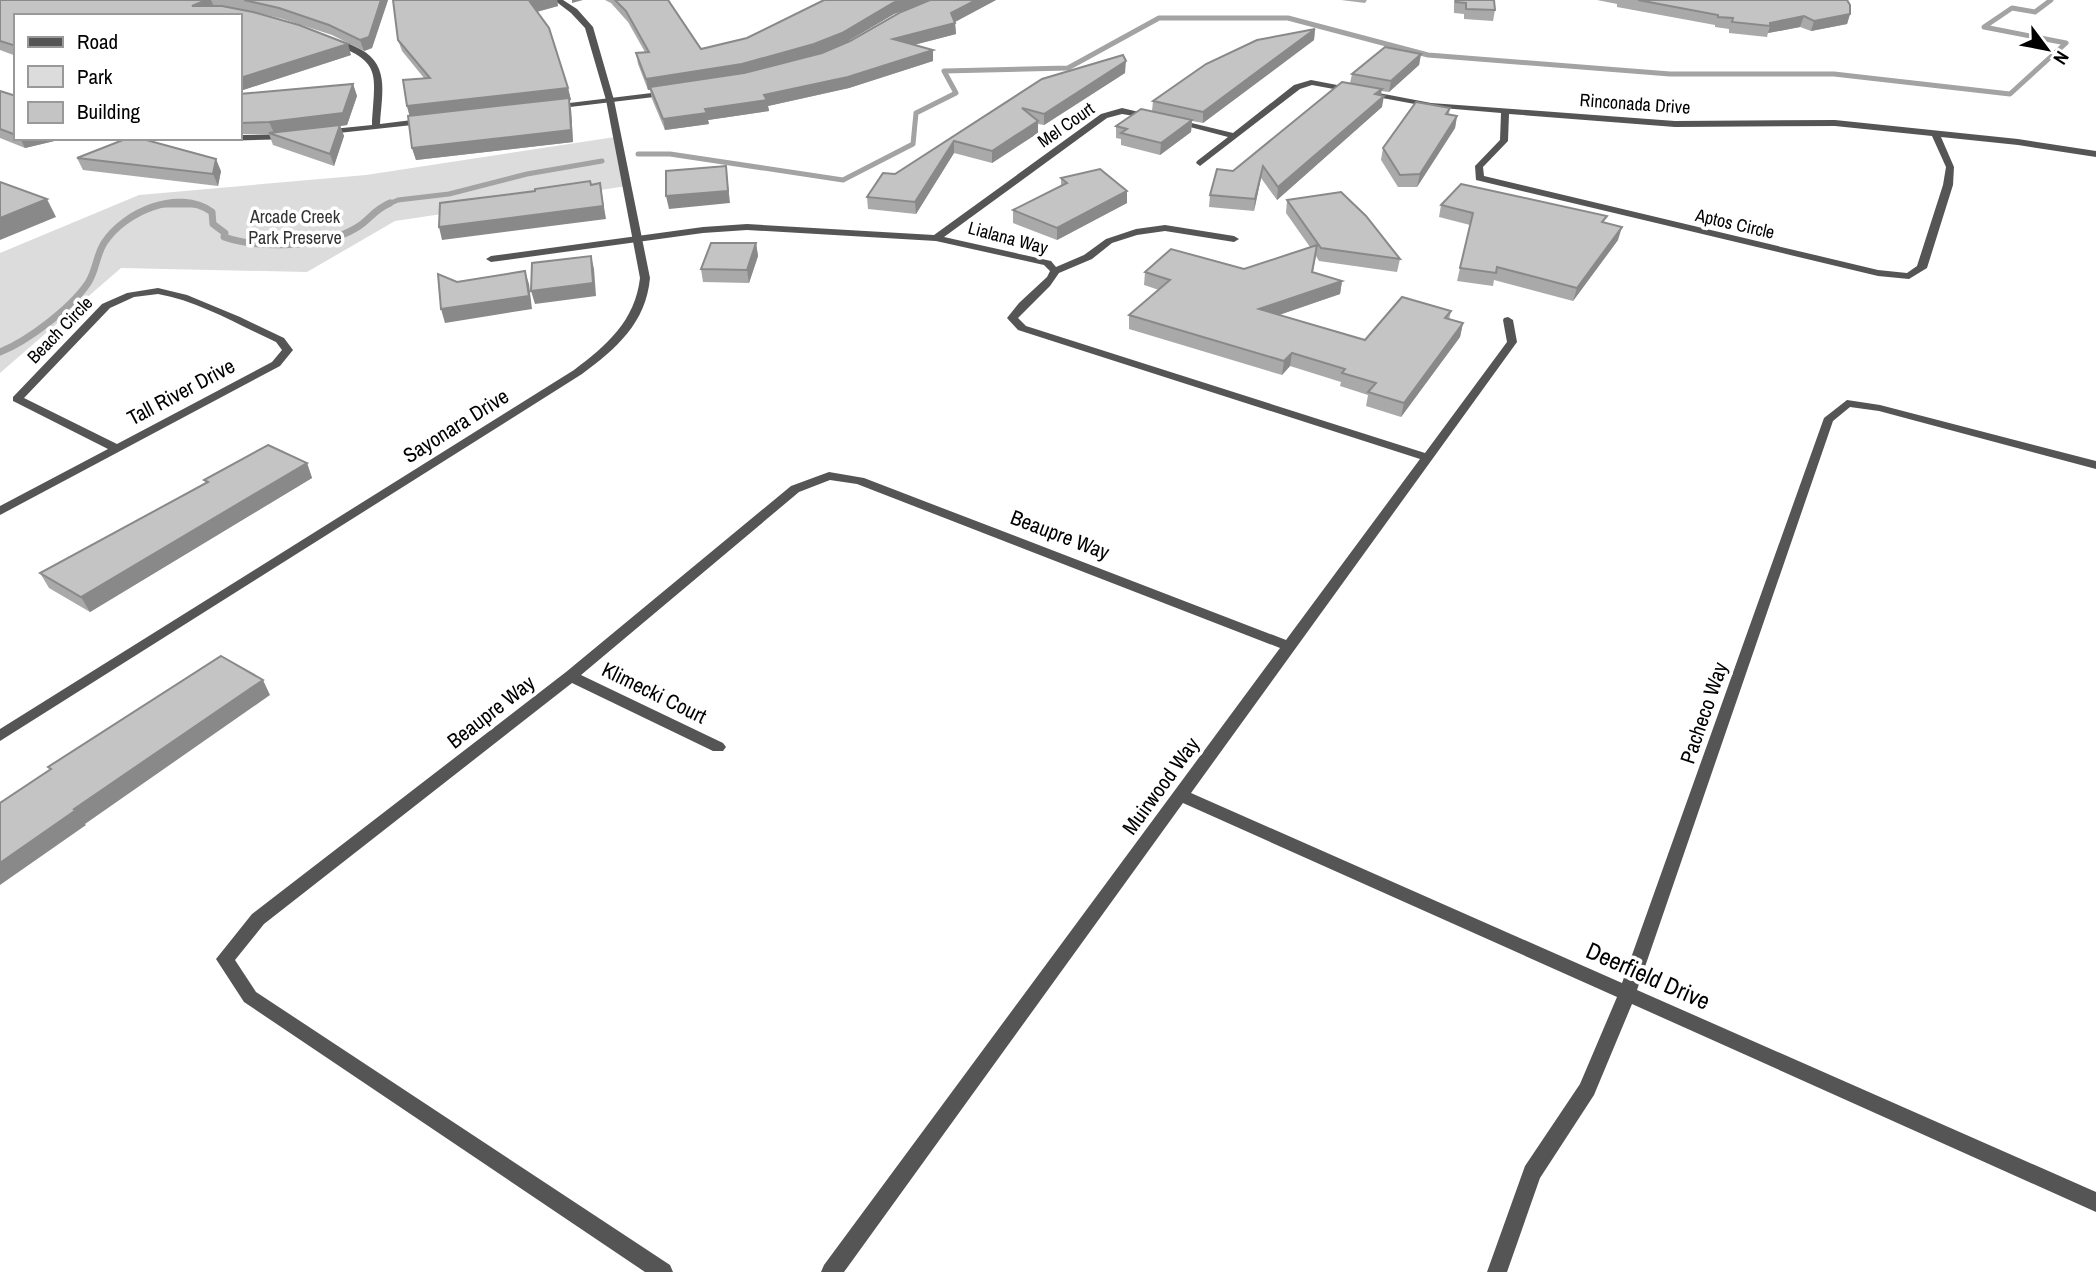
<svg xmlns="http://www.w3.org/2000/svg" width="2096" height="1272" viewBox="0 0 2096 1272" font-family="'Archivo Narrow',sans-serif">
	<rect width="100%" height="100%" fill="#fff"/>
	<polygon fill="#dcdcdc" points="615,137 627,186 395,221 307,272 121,268 0,373 0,253 139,195 366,175"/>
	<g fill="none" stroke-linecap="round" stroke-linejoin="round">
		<g stroke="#a3a3a3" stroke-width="5">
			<polyline points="638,154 670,154 843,180 913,144 916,113 956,93 944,71 1068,68 1159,18 1288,18 1428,55 1670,74 1834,74 2010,94 2066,43 1984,27 2012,8 2035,12 2051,0"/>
			<polyline points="162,205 199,205"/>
			<polyline points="386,205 398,200 449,194 527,174 602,161"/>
		</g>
		<path stroke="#a3a3a3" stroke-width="7" d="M0 352C28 341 71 308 88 283 96 271 96 256 104 243 124 212 178 188 212 212L213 224 225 233 224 237C259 249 323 248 356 228 370 220 372 211 390 203"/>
		<g fill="#555" fill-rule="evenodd">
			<path d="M327 38C336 38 346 42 354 46 391 62 382 91 380 124L428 118 432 121 431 123 320 135V131L323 130 372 125C375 72 383 61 327 42Z"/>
			<path d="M1311 80 1431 103 1675 121 1835 120 2018 139 2096 151V157L2018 145 1941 137 1954 167 1953 185 1927 268 1909 279 1878 276 1476 180 1475 166 1500 140 1501 113 1431 107 1312 85 1300 89 1200 166 1196 163 1197 161 1228 137 1171 122 1175 119 1233 133 1294 85ZM1509 114 1675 127 1835 126 1932 136 1946 167 1943 185 1917 266 1907 273 1878 270 1484 176 1483 167 1508 141Z"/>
			<polygon points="668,91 672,93 671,95 553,109 549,107 553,105"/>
			<polygon points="1122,108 1156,116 1152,119 1122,114 1107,118 944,237 1051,261 1056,267 1084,255 1106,239 1136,229 1165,225 1234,236 1239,239 1234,242 1165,231 1137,235 1112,243 1092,259 1059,273 1050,286 1018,318 1026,326 1425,453 1507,342 1503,320 1504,318 1508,317 1513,320 1517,342 1191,793 1622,983 1824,418 1847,400 1880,405 2096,461 2096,469 1879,411 1850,407 1833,421 1637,990 2096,1192 2096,1212 1632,1004 1594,1095 1540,1178 1507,1272 1487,1272 1525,1166 1580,1084 1617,997 1183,803 844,1272 821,1272 824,1265 1280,648 857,484 830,480 799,492 581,675 723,743 726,747 723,751 713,751 572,683 264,924 235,960 256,992 670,1265 673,1272 645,1272 244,1002 216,959 252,914 566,672 791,486 829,472 864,478 1286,640 1420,459 1018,330 1007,318 1019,303 1047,277 1050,271 1044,265 936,241 747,230 703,233 491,262 486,259 491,256 703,227 747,224 934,235 1101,114"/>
			<polygon points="289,134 292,135 292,139 220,141 216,138 240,138 240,135"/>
			<path d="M158 288 187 295 240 317 284 338 293 350 280 366 0 515V506L108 449 13 401V397L102 304 127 293ZM158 294C199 301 238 325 276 342L282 350 272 362 117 444 24 398 110 308 134 297Z"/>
		</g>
		<path fill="#555" fill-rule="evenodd" d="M554 0H563L577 9 593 27 614 100 650 278C646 323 616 349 582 374L0 741V729L574 370C607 345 635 321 640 278L606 100 585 28 571 13Z"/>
	</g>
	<g fill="#a9a9a9" fill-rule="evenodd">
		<polygon points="0,0 388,0 372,48 364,51 332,35 283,19 258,13 351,55 240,91 240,16 16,16 16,56 0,50"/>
		<polygon points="393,0 557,0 558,6 537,12 568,88 571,100 569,100 571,109 573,142 416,160 412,148 410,116 407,106 424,78 402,51 398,40"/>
		<path d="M605 0H668L701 49 747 38 824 0H996L955 22 956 34 914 45 933 50V61L849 88 768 106 769 111 708 120 709 124 665 130 652 99 650 90H648L638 64 636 53 645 52 628 22 611 3ZM924 3 850 41 818 54 843 44 894 14Z"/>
		<polygon points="1341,0 1367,0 1365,3"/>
		<polygon points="1454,0 1494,0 1495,10 1493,21 1464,19 1464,14 1454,13"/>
		<polygon points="1597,0 1847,0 1850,14 1847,24 1811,31 1800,27 1768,33 1767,37 1729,33 1729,29 1715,27 1715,25 1617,7 1617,4"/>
		<polygon points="1315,29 1314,40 1203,123 1192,121 1191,132 1160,155 1121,145 1121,139 1116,138 1116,126 1152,111 1153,101"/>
		<polygon points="1421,54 1419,65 1389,92 1381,91 1382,107 1277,200 1261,178 1254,211 1209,207 1210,195 1233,171 1350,83 1352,74"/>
		<polygon points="1125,73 1044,125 1038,124 1038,133 992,163 954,153 916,214 868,209 867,197 895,174 1042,79"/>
		<polygon points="353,84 357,96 347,125 340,126 344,136 334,166 273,145 269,134 244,134 240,133 240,94"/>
		<polygon points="0,91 16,96 16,138 67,138 25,148 0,138"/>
		<polygon points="1450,108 1449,114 1457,116 1455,128 1417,187 1398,187 1381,160 1383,148"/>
		<polygon points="77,158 221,171 218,186 83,170"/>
		<polygon points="1061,178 1127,203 1057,240 1013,223 1013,210 1061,186"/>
		<polygon points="1287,200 1400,259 1397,272 1319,261 1316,256 1313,272 1342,281 1340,294 1279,315 1365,340 1451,311 1449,320 1463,323 1460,337 1401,417 1366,406 1368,395 1340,386 1341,382 1290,366 1282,375 1129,329 1129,315 1159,290 1144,285 1145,272 1244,269 1310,247 1286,213"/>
		<polygon points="1441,205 1605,223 1618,240 1573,301 1494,280 1493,286 1457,281 1470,225 1439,217"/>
		<polygon points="756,243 758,256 749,283 703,282 701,269"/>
		<polygon points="307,463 312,478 90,612 49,588 40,573 206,483 204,480"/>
	</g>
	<g fill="#898989">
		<polygon points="206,0 211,0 215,9 192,6"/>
		<polygon points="381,0 388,0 372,48 364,51 360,40"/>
		<polygon points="539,0 557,0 558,6 532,13 530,2"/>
		<polygon points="572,0 583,0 572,3"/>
		<polygon points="901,0 930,0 894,14 843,44 815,56 743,75 648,90 646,79"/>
		<polygon points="976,0 996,0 951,24 951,13"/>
		<polygon points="1850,14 1847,24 1811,31 1814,21"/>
		<polygon points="1804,16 1800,27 1768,33 1770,26 1770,23"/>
		<polygon points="955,23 956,34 894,50 893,39"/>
		<polygon points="1315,29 1314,40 1203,123 1203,112"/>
		<polygon points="348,44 351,55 240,91 240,78"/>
		<polygon points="933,50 933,61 849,88 768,106 769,111 708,120 709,124 665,130 663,119 764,95"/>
		<polygon points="1421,54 1419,65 1389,92 1391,81"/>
		<polygon points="1126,61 1125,73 1044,125 1044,114"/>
		<polygon points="353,84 357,96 347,125 340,126 344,136 334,166 330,154 274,133 269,122"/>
		<polygon points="568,88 571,100 569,100 571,109 573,142 416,160 412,148 410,118 407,106"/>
		<polygon points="1382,89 1380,99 1384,96 1382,107 1277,200 1278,187"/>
		<polygon points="1457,116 1455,128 1417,187 1420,174"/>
		<polygon points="1192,120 1191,132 1160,155 1161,143"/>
		<polygon points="1038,121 1038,133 992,163 992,151"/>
		<polygon points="20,138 67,138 25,148"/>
		<polygon points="954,141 954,153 916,214 915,202"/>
		<polygon points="216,159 221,171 218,186 213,174"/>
		<polygon points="726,166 730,203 669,209 666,196"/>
		<polygon points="1263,166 1261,178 1254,211 1255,199"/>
		<polygon points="600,183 606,219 442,240 439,227"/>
		<polygon points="1127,191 1127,203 1057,240 1057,228"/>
		<polygon points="47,199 56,217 0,240 0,218"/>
		<polygon points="1622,227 1618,240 1573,301 1577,288"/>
		<polygon points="756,243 758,256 749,283 747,270"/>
		<polygon points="591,256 594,269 596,296 535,304 531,291"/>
		<polygon points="525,271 529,284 532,309 445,323 441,309"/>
		<polygon points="1342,281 1340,294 1258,322 1259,309"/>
		<polygon points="1463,323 1460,337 1401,417 1404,403"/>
		<polygon points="1292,353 1290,366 1282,375 1284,361"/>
		<polygon points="307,463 312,478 90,612 81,597"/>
		<polygon points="263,680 270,695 85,824 86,825 0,885 0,863 74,809"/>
	</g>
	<g fill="#c4c4c4" stroke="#898989" stroke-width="2">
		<polygon points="0,0 206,0 192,6 222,6 253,12 299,25 348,44 240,78 240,16 16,16 16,46 0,41"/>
		<polygon points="244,0 381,0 369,37 360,40 329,25 279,8"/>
		<polygon points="393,0 539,0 530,2 549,28 568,88 407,106 403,80 430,78 398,40"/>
		<polygon points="615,0 668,0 701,49 747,38 824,0 901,0 893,3 842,33 814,44 742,64 646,79 636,53 649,52 626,11"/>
		<polygon points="930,0 976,0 951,13 955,23 893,39 933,50 848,77 764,95 767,100 705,109 707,113 663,119 650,87 744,73 822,53 850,41 901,12"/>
		<polygon points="1456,0 1494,0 1495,10 1466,9 1466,3 1456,2"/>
		<polygon points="1638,0 1847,0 1850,5 1850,14 1814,21 1804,16 1770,23 1770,26 1732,22 1733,18 1718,17 1718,15"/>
		<polygon points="1315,29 1203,112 1153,101 1206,64 1257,40"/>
		<polygon points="1385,47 1421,54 1391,81 1352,74"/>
		<polygon points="1123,55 1126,61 1044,114 1022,108 1038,121 992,151 954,141 915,202 867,197 883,173 895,174 1042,79"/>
		<polygon points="1342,82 1382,89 1375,94 1384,96 1278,187 1263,166 1255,199 1210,195 1217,169 1233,171"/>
		<polygon points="353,84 343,113 269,122 240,123 240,94"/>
		<polygon points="0,91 16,96 16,135 0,129"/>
		<polygon points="569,98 571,130 412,148 408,116"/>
		<polygon points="1416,102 1450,108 1446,114 1457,116 1420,174 1400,175 1383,148"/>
		<polygon points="1141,109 1192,120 1161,143 1121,133 1127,129 1116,126"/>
		<polygon points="340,125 330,154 269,133"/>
		<polygon points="128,138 139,138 216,159 213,174 77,158"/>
		<polygon points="726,166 728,191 666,196 666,171"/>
		<polygon points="1100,169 1127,191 1057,228 1013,210 1067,183 1061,178"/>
		<polygon points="590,181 591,185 600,183 603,206 439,227 440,203 535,191 535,189"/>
		<polygon points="0,182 47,199 0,218"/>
		<polygon points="1461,184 1607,216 1602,222 1622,227 1577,288 1497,267 1496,273 1460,268 1473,213 1441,205"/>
		<polygon points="1341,192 1366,216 1400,259 1321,248 1287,200"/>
		<polygon points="711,243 756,243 747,270 701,269"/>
		<polygon points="1317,245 1312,272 1342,281 1259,309 1365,340 1402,297 1451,311 1445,318 1463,323 1404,403 1368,392 1376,383 1342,373 1345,369 1292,353 1284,361 1129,315 1170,280 1145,272 1171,249 1244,269"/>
		<polygon points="591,256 593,283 531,291 532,263"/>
		<polygon points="525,271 529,296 441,309 438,274 457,282"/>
		<polygon points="268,445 307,463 81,597 40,573 208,482 204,480"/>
		<polygon points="221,656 263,680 74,809 76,810 0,863 0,803 51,769 48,767"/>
	</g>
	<g text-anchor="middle" stroke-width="7" stroke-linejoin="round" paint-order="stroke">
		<g font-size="18" fill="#000" stroke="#fff">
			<text transform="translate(1635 104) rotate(4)" y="6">Rinconada Drive</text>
			<text transform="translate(1066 125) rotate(-35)" y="6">Mel Court</text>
			<text transform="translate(1735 224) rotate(13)" y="6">Aptos Circle</text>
			<text transform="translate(1008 238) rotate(15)" y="6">Lialana Way</text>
			<text transform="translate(60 330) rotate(-46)" y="6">Beach Circle</text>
		</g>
		<g font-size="18" fill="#333" stroke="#fff">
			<text x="295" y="223">Arcade Creek<tspan x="295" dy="21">Park Preserve</tspan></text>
		</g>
		<g font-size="21" fill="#000" stroke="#fff">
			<text transform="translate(181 392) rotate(-28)" y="7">Tall River Drive</text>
			<text transform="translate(456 426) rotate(-32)" y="7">Sayonara Drive</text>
			<text transform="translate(1060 535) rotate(21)" y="7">Beaupre Way</text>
			<text transform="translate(654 693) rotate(26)" y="7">Klimecki Court</text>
			<text transform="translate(491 712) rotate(-38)" y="7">Beaupre Way</text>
			<text transform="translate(1704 713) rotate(-71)" y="7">Pacheco Way</text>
			<text transform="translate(1161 786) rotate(-54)" y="7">Muirwood Way</text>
		</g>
		<g font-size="24" fill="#000" stroke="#fff">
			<text transform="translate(1648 976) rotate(24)" y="8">Deerfield Drive</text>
		</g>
	</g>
	<rect x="14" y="14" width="228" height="126" fill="#ffffff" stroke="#999999" stroke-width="2"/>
	<rect x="28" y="37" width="35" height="10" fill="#555555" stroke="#999999" stroke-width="2"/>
	<text x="77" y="49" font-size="21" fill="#000000">Road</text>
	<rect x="28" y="66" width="35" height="21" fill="#dcdcdc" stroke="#999999" stroke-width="2"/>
	<text x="77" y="84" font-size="21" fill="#000000">Park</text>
	<rect x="28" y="102" width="35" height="21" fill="#c4c4c4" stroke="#999999" stroke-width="2"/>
	<text x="77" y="119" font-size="21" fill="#000000">Building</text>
	<g transform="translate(2047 49) rotate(122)" stroke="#ffffff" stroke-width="5" paint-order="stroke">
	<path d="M0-5L12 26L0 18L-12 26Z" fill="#000000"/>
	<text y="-10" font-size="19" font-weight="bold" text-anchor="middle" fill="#000000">N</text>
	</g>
</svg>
